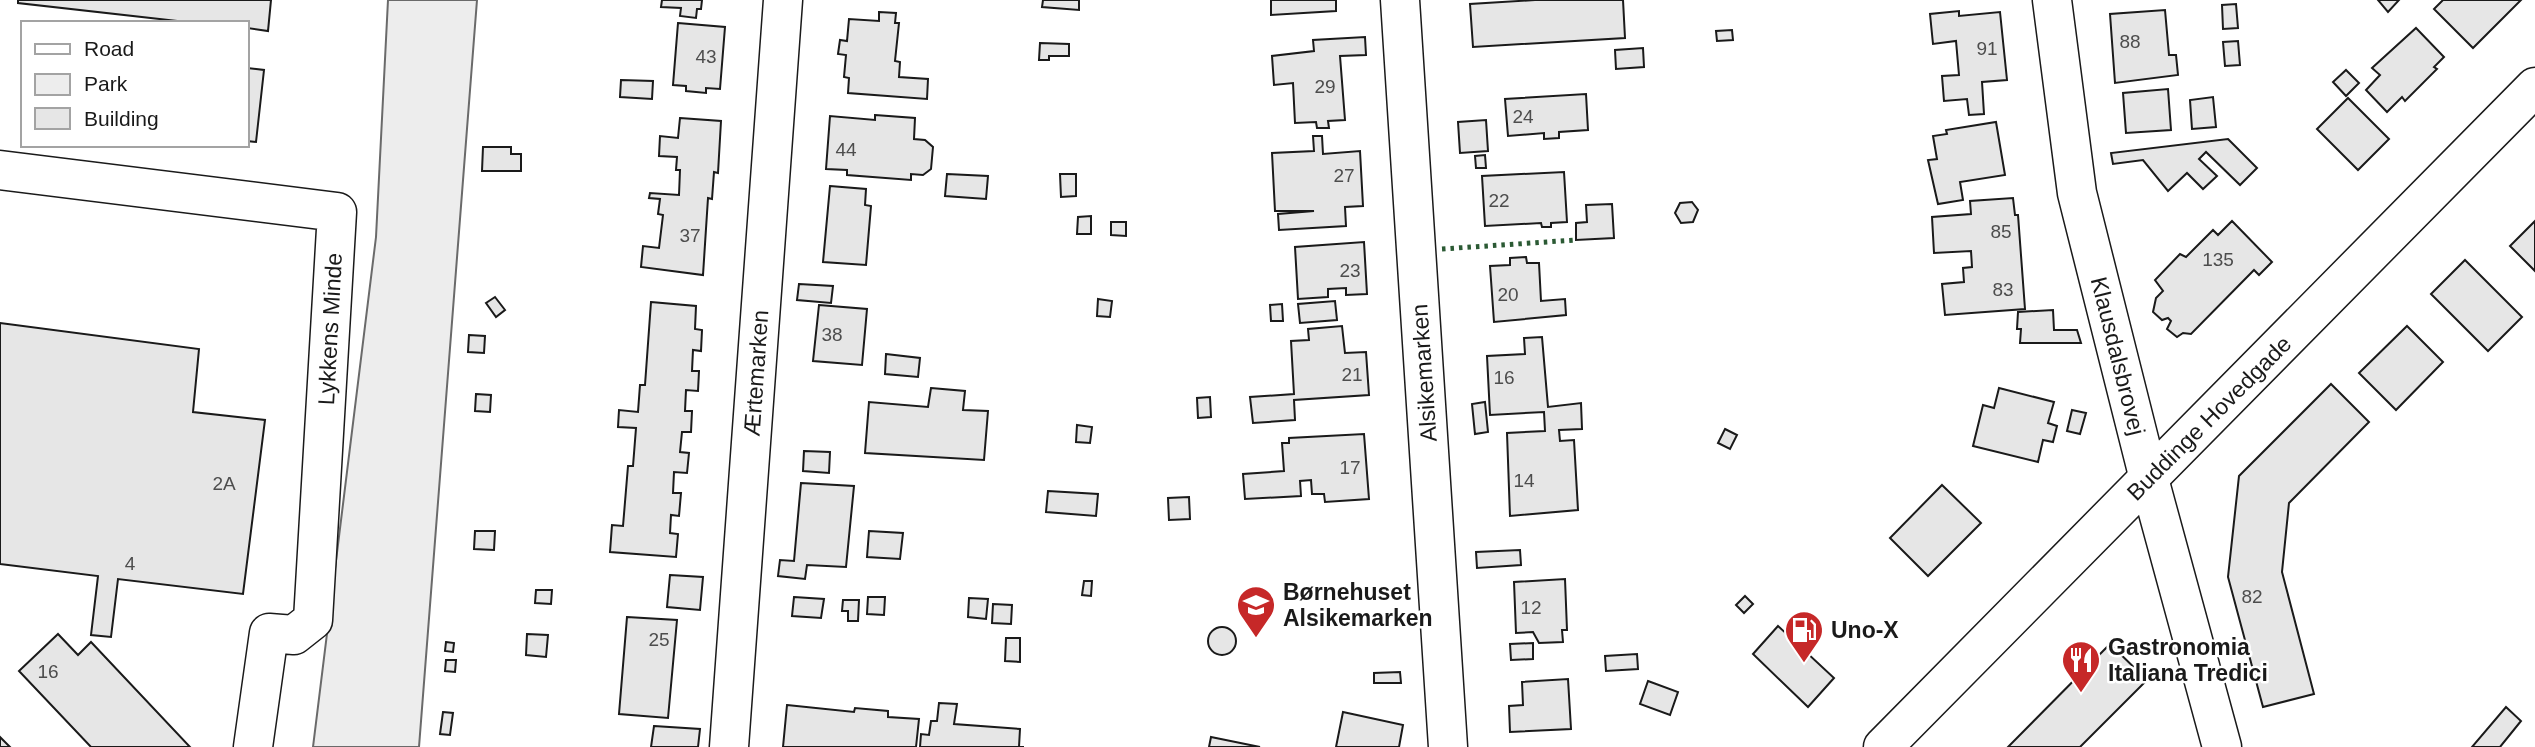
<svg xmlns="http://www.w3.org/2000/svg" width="2535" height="747" viewBox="0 0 2535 747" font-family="Helvetica,sans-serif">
	<rect width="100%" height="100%" fill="#fff"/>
	<polygon fill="#ededed" stroke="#6a6a6a" stroke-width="2" points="388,0 477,0 419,747 313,747 376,237"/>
	<g fill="#e6e6e6" stroke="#1a1a1a" stroke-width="2">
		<polygon points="18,0 271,0 268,31 247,28 247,23 195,23 18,3"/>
		<polygon points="662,0 702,0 701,9 697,9 696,18 680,16 681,8 661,7"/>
		<polygon points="1043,0 1079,0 1079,10 1042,7"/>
		<polygon points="1271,0 1336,0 1336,11 1271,15"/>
		<polygon points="1535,0 1623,0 1625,38 1473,47 1470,4"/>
		<polygon points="2378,0 2399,0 2388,12"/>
		<polygon points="2443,0 2521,0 2473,48 2434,9"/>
		<polygon points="2236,4 2238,28 2223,29 2222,5"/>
		<polygon points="2165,10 2169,55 2176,55 2178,75 2115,83 2110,14"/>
		<polygon points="1959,11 1959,16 2000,12 2007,80 1982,82 1984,114 1969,115 1967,99 1944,101 1942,76 1959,75 1956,41 1933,44 1930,14"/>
		<polygon points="879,12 896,13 895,23 899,23 895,61 900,62 899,77 928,79 927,99 848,93 849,78 844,77 846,55 838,54 840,40 847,41 849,19 879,21"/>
		<polygon points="678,23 725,27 720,89 706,88 706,93 686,91 686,86 673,85"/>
		<polygon points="2416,28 2444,57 2434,67 2437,69 2405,101 2402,97 2387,112 2366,90 2380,75 2372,68"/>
		<polygon points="1732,30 1733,40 1717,41 1716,31"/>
		<polygon points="1365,37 1366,55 1340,56 1345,120 1328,121 1329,128 1317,128 1316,122 1295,123 1293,83 1274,85 1272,56 1314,51 1313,40"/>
		<polygon points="2238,41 2240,65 2225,66 2223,42"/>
		<polygon points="1040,43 1069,44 1069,56 1049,56 1049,60 1039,60"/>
		<polygon points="1643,48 1644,67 1616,69 1615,50"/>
		<polygon points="247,68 264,70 256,142 247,141"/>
		<polygon points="2346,70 2359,83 2346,96 2333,82"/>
		<polygon points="621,80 653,81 652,99 620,97"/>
		<polygon points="2168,89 2171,130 2126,133 2123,93"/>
		<polygon points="1586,94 1588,130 1559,132 1559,138 1544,139 1544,133 1508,136 1505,99"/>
		<polygon points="2213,97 2216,127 2192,129 2190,100"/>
		<polygon points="2348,98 2389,139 2358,170 2317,129"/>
		<polygon points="875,115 915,118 914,139 925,140 933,147 931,169 923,175 911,174 911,180 847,175 847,170 826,169 830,116 875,120"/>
		<polygon points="680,118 721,121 718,173 714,172 712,199 708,198 703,275 641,267 643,246 659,248 663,215 658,214 660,199 649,198 650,193 679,195 680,170 676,170 677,157 659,156 660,136 678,138"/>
		<polygon points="1486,120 1488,151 1460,153 1458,122"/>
		<polygon points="1996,122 2005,175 1960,182 1963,200 1938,204 1928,160 1937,159 1933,136 1947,134 1946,130"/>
		<polygon points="1313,136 1322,136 1323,154 1360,151 1363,206 1345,207 1346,226 1279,230 1278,214 1314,211 1275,211 1272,153 1314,151"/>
		<polygon points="2228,139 2257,168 2240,185 2206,152 2199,159 2217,176 2203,189 2187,173 2168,191 2143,160 2113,164 2111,153"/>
		<polygon points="483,147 511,147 511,154 521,154 521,171 482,171"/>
		<polygon points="1485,155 1486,168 1476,168 1475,156"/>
		<polygon points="1564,172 1567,222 1551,223 1551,227 1542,227 1541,223 1485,226 1482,176"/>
		<polygon points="947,174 988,176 986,199 945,196"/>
		<polygon points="1060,174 1076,174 1076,196 1061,197"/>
		<polygon points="830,186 866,189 865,205 871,206 866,265 823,262"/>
		<polygon points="2013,198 2015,215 2018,215 2025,309 1945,315 1942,284 1964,282 1963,268 1972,267 1971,251 1934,253 1932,217 1971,214 1970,201"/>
		<polygon points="1692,202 1698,210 1693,222 1681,223 1675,213 1680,203"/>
		<polygon points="1612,204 1614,238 1576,240 1576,223 1587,222 1586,205"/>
		<polygon points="1091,216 1091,234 1077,234 1078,217"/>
		<polygon points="2232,221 2272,262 2259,275 2254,270 2191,334 2183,333 2177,337 2167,329 2171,321 2168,318 2162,320 2153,312 2156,298 2163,291 2155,280 2180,254 2186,257 2213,230 2218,235"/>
		<polygon points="2535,221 2535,271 2510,246"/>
		<polygon points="1111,222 1126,222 1126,236 1111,235"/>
		<polygon points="1364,242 1367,294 1346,295 1346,288 1328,289 1328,297 1298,299 1295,247"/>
		<polygon points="1526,257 1527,263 1539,263 1541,301 1565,299 1566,315 1494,322 1490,266 1510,265 1510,258"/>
		<polygon points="2465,260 2522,317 2488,351 2431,294"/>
		<polygon points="799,284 833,286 831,303 797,300"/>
		<polygon points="495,297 505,310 496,317 486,303"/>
		<polygon points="1098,299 1112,301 1110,317 1097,316"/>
		<polygon points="1335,301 1337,320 1300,323 1298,304"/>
		<polygon points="651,302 696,306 695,329 702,330 701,351 693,350 692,371 699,371 698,391 686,390 685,411 692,411 691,432 682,432 680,452 689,453 687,473 674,472 673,493 681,493 679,516 671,515 670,533 678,534 676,557 610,552 612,525 623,526 628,466 633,466 636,428 618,427 619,410 638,412 640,385 645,385"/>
		<polygon points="1282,304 1283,321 1271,321 1270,305"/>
		<polygon points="819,305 867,309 862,365 813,361"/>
		<polygon points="2053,310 2054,330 2077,330 2081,343 2020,343 2021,329 2017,329 2018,312"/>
		<polygon points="0,323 199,349 193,412 265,420 243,594 118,579 111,637 91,635 98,576 0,564"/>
		<polygon points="1342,326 1345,353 1366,352 1369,395 1294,400 1295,420 1253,423 1250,397 1294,394 1291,341 1309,340 1308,329"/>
		<polygon points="2407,326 2443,362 2396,410 2359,373"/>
		<polygon points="469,335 485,336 484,353 468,352"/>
		<polygon points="1542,337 1548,407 1581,403 1582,429 1559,430 1560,441 1574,440 1578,510 1510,516 1507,433 1545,431 1544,412 1490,415 1487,356 1525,354 1524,338"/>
		<polygon points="886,354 920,358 918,377 885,374"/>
		<polygon points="2331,384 2369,422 2289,503 2282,572 2314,694 2263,707 2228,577 2239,476"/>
		<polygon points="931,388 965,391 963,410 988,411 984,460 865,453 869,402 928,407"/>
		<polygon points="1999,388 2054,402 2048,423 2057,426 2053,442 2043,440 2038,462 1973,446 1983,405 1994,408"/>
		<polygon points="476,394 491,395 490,412 475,411"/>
		<polygon points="1210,397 1211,417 1198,418 1197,398"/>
		<polygon points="1485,402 1488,432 1475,434 1472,404"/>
		<polygon points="2072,410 2086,413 2080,434 2067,431"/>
		<polygon points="1077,425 1092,427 1090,443 1076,442"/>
		<polygon points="1725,429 1737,435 1730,449 1718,443"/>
		<polygon points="1364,434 1369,499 1325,502 1324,494 1312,494 1311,480 1300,481 1301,496 1245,499 1243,474 1284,471 1282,443 1289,443 1289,438"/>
		<polygon points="804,451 830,452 829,473 803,471"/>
		<polygon points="801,483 854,486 846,567 807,565 805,579 778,576 780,560 794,561"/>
		<polygon points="1942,485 1981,523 1928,576 1890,538"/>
		<polygon points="1048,491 1098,494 1096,516 1046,512"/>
		<polygon points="1189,497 1190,519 1169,520 1168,498"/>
		<polygon points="475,531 495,531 494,550 474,549"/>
		<polygon points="869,531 903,533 900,559 867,557"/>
		<polygon points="1520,550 1521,565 1477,568 1476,552"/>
		<polygon points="670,575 703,577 700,610 667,607"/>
		<polygon points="1565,579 1567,630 1562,630 1563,642 1539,643 1533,632 1516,633 1514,582"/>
		<polygon points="1084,581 1092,581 1091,596 1082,595"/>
		<polygon points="536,590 552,590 551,604 535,603"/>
		<polygon points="1745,596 1753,604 1744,613 1736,605"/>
		<polygon points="794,597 824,599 821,618 792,616"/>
		<polygon points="868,597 885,597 884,615 867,614"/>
		<polygon points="969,598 988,599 986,619 968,617"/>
		<polygon points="843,600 859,600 858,621 848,621 848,611 842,611"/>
		<polygon points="993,604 1012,605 1011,624 992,623"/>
		<polygon points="627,617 677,620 668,718 619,714"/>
		<polygon points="1778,626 1834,678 1808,707 1753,654"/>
		<circle cx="1222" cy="641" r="14"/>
		<polygon points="58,634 78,655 91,642 190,747 91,747 19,671"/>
		<polygon points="527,634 548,635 546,657 526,655"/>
		<polygon points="1006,638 1020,638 1020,662 1005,661"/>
		<polygon points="446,642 454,643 453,652 445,651"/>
		<polygon points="1533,643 1533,659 1511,660 1510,644"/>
		<polygon points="2110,644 2147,680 2080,747 2008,747"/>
		<polygon points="1637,654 1638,669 1606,671 1605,656"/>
		<polygon points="446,660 456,660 455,672 445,671"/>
		<polygon points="1400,672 1401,683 1374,683 1374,673"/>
		<polygon points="1568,679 1571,729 1510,732 1509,706 1523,705 1522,682"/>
		<polygon points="1648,681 1678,692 1670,715 1640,704"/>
		<polygon points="939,703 957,704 954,724 1020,729 1019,747 1024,747 920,747 921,734 929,735 931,721 937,721"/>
		<polygon points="787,705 854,712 855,708 888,711 888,717 919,719 916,747 783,747"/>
		<polygon points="2506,707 2521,721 2500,747 2472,747"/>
		<polygon points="443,712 453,713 450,735 440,734"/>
		<polygon points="1343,712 1403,725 1399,747 1336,747"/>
		<polygon points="654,726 700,729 698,747 651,747"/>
		<polygon points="0,737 10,747 0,747"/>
		<polygon points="1211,737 1260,747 1209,747"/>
	</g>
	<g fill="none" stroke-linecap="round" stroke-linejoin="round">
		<defs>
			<g id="minor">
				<polyline points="1400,0 1448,747"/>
				<polyline points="2052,0 2077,193 2149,479 2222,747"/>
				<polyline points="0,170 337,212 313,620 294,635 269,633 253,747"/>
				<polyline points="729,747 783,0"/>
				<polyline points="1883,747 2535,87"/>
			</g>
		</defs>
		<use href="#minor" stroke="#1a1a1a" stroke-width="41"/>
		<use href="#minor" stroke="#fff" stroke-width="38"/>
		<polyline stroke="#2b5a34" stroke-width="5" stroke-dasharray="3.5 5" stroke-linecap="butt" points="1442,249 1576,240"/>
	</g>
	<defs>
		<symbol id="school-pin" viewBox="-11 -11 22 30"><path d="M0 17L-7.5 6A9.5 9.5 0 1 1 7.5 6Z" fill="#c62828" stroke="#fff"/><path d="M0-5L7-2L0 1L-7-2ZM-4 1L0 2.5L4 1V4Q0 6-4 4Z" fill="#fff"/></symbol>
		<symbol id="fuel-pin" viewBox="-11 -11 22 30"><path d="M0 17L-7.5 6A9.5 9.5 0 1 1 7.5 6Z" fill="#c62828" stroke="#fff"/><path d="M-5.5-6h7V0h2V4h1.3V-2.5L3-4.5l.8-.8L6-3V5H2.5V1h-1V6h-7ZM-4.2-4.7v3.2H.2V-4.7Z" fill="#fff"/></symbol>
		<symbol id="restaurant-pin" viewBox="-11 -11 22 30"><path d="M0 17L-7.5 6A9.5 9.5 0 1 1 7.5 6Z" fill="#c62828" stroke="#fff"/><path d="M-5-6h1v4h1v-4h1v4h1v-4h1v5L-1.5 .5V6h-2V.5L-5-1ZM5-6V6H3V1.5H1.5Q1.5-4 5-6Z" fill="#fff"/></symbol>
	</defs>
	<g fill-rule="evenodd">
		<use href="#school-pin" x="1234" y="583" width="44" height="60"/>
		<use href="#fuel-pin" x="1782" y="608" width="44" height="60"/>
		<use href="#restaurant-pin" x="2059" y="638" width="44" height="60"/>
	</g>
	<g text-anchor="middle" stroke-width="5" stroke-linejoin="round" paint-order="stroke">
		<g font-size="19" fill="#4d4d4d">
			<text x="2130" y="48">88</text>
			<text x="1987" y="55">91</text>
			<text x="706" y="63">43</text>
			<text x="1325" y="93">29</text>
			<text x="1523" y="123">24</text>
			<text x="846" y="156">44</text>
			<text x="1344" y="182">27</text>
			<text x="1499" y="207">22</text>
			<text x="2001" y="238">85</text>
			<text x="690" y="242">37</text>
			<text x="2218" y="266">135</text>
			<text x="1350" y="277">23</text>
			<text x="2003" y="296">83</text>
			<text x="1508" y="301">20</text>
			<text x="832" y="341">38</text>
			<text x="1352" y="381">21</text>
			<text x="1504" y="384">16</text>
			<text x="1350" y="474">17</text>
			<text x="1524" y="487">14</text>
			<text x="224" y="490">2A</text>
			<text x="130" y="570">4</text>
			<text x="2252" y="603">82</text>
			<text x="1531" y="614">12</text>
			<text x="659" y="646">25</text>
			<text x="48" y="678">16</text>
		</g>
		<g font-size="23" fill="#1a1a1a" stroke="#fff">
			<text transform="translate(330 329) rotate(-87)" y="8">Lykkens Minde</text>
			<text transform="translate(2118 356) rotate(76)" y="8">Klausdalsbrovej</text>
			<text transform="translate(756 373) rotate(-86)" y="8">Ærtemarken</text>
			<text transform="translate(1424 373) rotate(-94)" y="8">Alsikemarken</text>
			<text transform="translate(2209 418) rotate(-45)" y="8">Buddinge Hovedgade</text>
		</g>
		<g font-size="23" font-weight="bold" fill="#1a1a1a" stroke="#fff" text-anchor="start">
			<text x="1283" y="600">Børnehuset<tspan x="1283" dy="26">Alsikemarken</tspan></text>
			<text x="1831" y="638">Uno-X</text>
			<text x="2108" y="655">Gastronomia<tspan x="2108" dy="26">Italiana Tredici</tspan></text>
		</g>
	</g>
	<rect x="21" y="21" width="228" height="126" fill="#ffffff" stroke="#a3a3a3" stroke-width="2"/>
	<rect x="35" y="44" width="35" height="10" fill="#ffffff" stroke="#a3a3a3" stroke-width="2"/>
	<text x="84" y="56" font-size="21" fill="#1a1a1a">Road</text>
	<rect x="35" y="74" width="35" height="21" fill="#ededed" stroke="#a3a3a3" stroke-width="2"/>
	<text x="84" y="91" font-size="21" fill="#1a1a1a">Park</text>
	<rect x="35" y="108" width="35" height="21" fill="#e6e6e6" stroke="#a3a3a3" stroke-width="2"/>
	<text x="84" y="126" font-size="21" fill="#1a1a1a">Building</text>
</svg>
